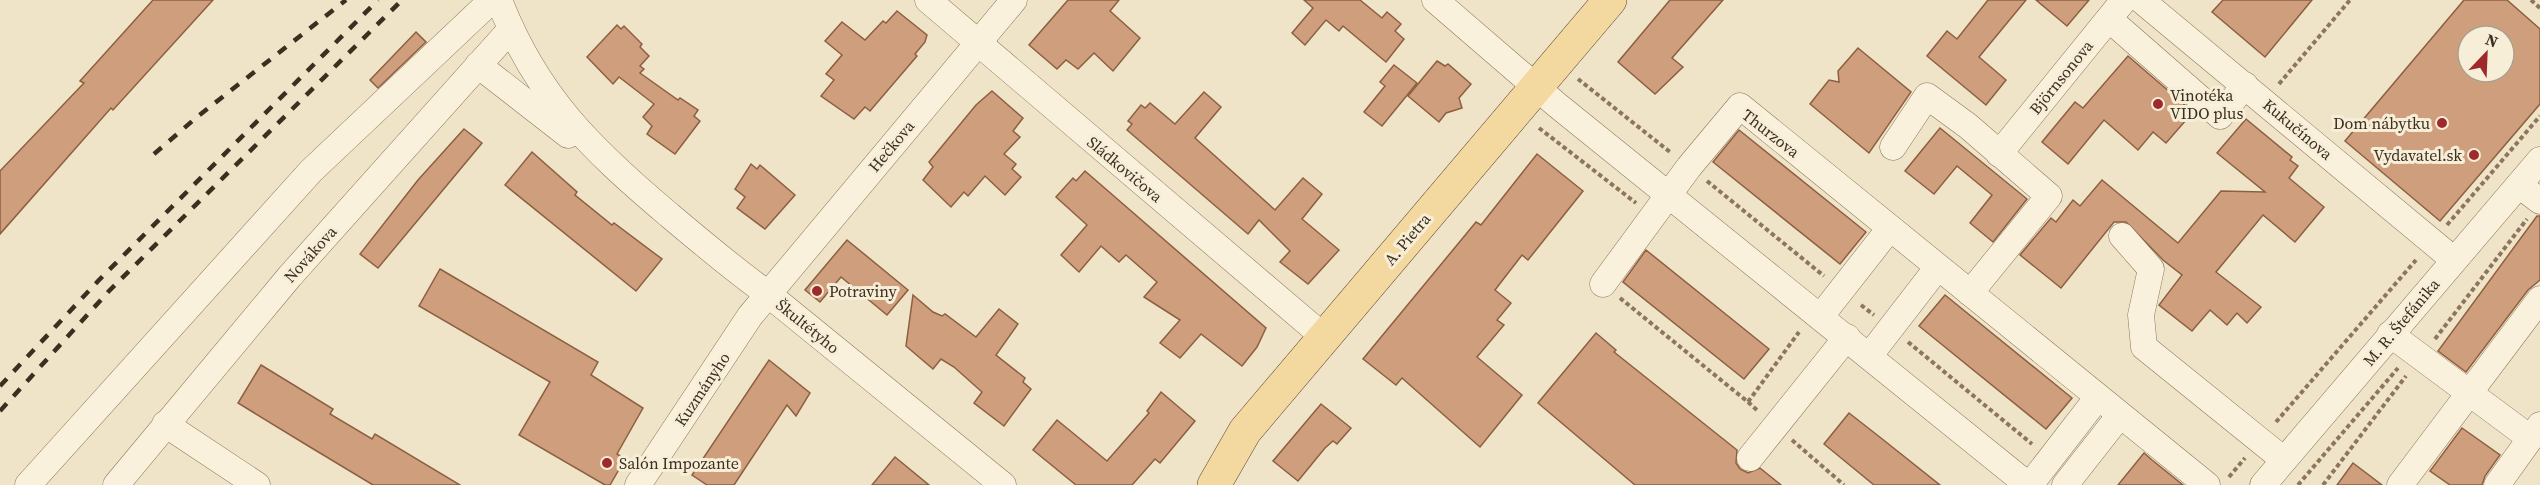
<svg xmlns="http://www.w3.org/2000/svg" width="2540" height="485" viewBox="0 0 2540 485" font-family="'Source Serif 4',serif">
	<rect width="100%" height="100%" fill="#f0e4c8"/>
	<g fill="#cf9f7d" stroke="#8d5f41" stroke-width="1.5" fill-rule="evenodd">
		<polygon points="153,0 213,0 113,110 111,108 0,234 0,171 84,83 80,81"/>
		<polygon points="1068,0 1119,0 1110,11 1140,38 1113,71 1094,53 1078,69 1066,60 1057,69 1029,45"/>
		<polygon points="1304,0 1360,0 1382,18 1387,12 1401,24 1395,31 1404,39 1386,62 1343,26 1339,31 1326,20 1305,45 1292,33 1313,8"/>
		<polygon points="1670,0 1723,0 1672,58 1683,67 1655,94 1618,62"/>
		<polygon points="1988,0 2026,0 1979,57 2006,80 1986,105 1927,56 1947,31 1957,39"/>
		<polygon points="2036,0 2089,0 2067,26"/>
		<polygon points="2223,0 2312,0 2265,57 2212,12"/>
		<path d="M2464 0H2507L2540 29V104L2440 221 2345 141ZM2468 36H2504V72H2468Z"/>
		<polygon points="897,11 927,35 925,42 915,54 917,56 870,111 865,107 854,119 821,96 834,80 826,74 842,55 825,41 842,22 865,40 883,21 886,23"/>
		<polygon points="617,25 621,29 624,26 642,44 640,47 649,56 640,66 644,69 640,73 678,100 680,98 698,110 694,116 700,121 675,154 647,134 652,126 643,117 654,104 619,77 613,84 587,57"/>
		<polygon points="416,32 426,42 378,88 370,80"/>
		<polygon points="1858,48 1911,92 1869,153 1810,104 1829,80 1839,82 1838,71"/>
		<polygon points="2128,56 2193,112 2166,143 2153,132 2138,150 2104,120 2068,164 2042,142 2075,102 2083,108"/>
		<polygon points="1437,61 1445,66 1448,64 1471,84 1459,98 1462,108 1446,113 1439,122 1408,96"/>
		<polygon points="1394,65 1417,83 1382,126 1364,112 1385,86 1380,82"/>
		<polygon points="992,91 1023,118 1013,131 1020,137 1004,154 1016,164 1012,169 1021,177 1005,195 985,176 968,196 964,192 951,207 923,180 933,167 929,162 976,105"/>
		<polygon points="1204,92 1221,107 1195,138 1275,210 1303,178 1322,194 1302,219 1339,250 1308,284 1280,262 1290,251 1259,220 1248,234 1127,130 1132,124 1128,121 1141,105 1145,108 1150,103 1175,124"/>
		<polygon points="2246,119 2292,157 2290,160 2298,166 2289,178 2324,207 2295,242 2263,215 2216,272 2261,307 2247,323 2237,313 2227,325 2210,310 2192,331 2159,305 2182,275 2163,260 2126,222 2114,222 2061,288 2020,255 2051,218 2056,222 2073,200 2080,206 2102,180 2178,243 2221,191 2265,192 2217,153"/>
		<polygon points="1940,128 2027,199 1993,242 1970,223 1992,195 1957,166 1934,194 1905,171"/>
		<polygon points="464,129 482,143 378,268 360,254 418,180"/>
		<polygon points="1739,130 1866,232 1840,264 1713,162"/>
		<polygon points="532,152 577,192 575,195 612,225 614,223 662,259 636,291 505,185"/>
		<polygon points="1537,154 1583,191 1528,260 1522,255 1495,290 1511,303 1497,320 1504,325 1477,357 1522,395 1480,447 1402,378 1396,385 1363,359 1476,222 1481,225"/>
		<polygon points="751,164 757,169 760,165 795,195 765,229 737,208 745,197 735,189"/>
		<polygon points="1085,171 1266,328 1257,347 1242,366 1201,334 1180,358 1160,343 1180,320 1144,297 1157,282 1126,255 1119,262 1101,246 1079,272 1061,255 1087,225 1056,197 1073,178 1076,181"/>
		<polygon points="2537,216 2540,216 2540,280 2528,290 2466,372 2438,351"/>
		<polygon points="847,240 908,290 887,315 841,277 820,302 805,290"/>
		<polygon points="1646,250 1769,349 1744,379 1623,282"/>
		<polygon points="440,269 598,362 591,375 643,408 617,454 625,459 610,485 605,485 519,435 550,382 419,306"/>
		<polygon points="913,295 933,312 942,316 945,314 976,337 999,309 1018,324 996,355 1025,378 1023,382 1031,389 1004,426 974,403 982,392 954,367 941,359 933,369 906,346"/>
		<polygon points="1945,295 2072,398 2046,429 1919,326"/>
		<polygon points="1596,333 1616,350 1614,352 1737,450 1736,463 1740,469 1748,473 1760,468 1781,485 1635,485 1538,403"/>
		<polygon points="769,360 810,393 796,416 787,405 734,485 707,485 692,475"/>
		<polygon points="261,365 333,409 330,414 372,439 375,434 460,485 373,485 310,447 238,403"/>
		<polygon points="1161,392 1195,421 1160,463 1155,459 1132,485 1076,485 1033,450 1057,420 1107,461 1149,413 1147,411"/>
		<polygon points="1321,404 1351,428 1337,444 1333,441 1325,448 1298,481 1273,461"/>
		<polygon points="1849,413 1881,438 1940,485 1874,485 1824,444"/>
		<polygon points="2462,428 2500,455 2485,476 2482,485 2450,485 2430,471"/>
		<polygon points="2144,453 2152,460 2183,485 2118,485"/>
		<polygon points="895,457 929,485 872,485"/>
		<polygon points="2353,463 2382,485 2337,485"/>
	</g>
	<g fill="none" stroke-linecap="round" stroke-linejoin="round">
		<defs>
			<g id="minor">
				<path d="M499 0C536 96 591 149 668 214 700 241 733 269 768 294L1003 485"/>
				<polyline points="928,0 1324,337"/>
				<polyline points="1435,0 1557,105 2028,485"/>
				<polyline points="2141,0 2454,260"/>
				<polyline points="2109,19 2220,116 2245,85"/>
				<polyline points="478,65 568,135"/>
				<polyline points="1893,147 1927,96 1968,126 2049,196 1970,293"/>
				<polyline points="1999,154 2124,0"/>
				<polyline points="2519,185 2540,201"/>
				<polyline points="2122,236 2151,269 2141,315 2144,347 2284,460"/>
				<polyline points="1603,284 1689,167 1740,106 2207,485"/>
				<polyline points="1821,316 1890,228"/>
				<polyline points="2390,334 2530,438"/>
				<polyline points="1870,355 1938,267"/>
				<polyline points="165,424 257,485"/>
				<polyline points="1750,458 1847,337"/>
				<polyline points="28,485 311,171 492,0"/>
				<polyline points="116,485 290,276 511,29"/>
				<polyline points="638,485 750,316 1014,0"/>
				<polyline points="2030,485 2098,397"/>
				<polyline points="2065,485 2120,415"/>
				<polyline points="2263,485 2540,160"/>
				<polyline points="2400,485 2540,299"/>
				<polyline points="2497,485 2540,425"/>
			</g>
			<polyline id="major" points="1214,485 1245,431 1610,0"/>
		</defs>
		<use href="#minor" stroke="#8d765c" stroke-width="27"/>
		<use href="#major" stroke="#5b4430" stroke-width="34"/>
		<g stroke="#8d765c" stroke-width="4" stroke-dasharray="4.5 3" stroke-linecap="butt">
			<polyline points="2531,0 2540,8"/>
			<polyline points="1578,79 1670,152"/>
			<polyline points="2279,84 2350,0"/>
			<polyline points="1539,128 1636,203"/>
			<polyline points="1707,181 1824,276"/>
			<polyline points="2447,225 2540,116"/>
			<polyline points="1620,298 1748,402 1799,332"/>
			<polyline points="1861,305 1874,315"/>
			<polyline points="2435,339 2527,219"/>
			<polyline points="1908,342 2032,444"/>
			<polyline points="1748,402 1759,412"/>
			<polyline points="2276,422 2416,260"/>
			<polyline points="1792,440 1844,485"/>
			<polyline points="2229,477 2245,458"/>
			<polyline points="2298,485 2398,368"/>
			<polyline points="2323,485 2406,376"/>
		</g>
		<use href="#minor" stroke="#faf1dc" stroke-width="26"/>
		<use href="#major" stroke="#f3d9a0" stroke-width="33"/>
		<g stroke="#3d2e20" stroke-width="4.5" stroke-dasharray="10 10" stroke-linecap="butt">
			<polyline points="154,154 197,117 346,0"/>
			<polyline points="0,386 99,280 378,0"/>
			<polyline points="0,411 109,291 402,0"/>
		</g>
	</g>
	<g fill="#9e2a2b" stroke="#f7eed8" stroke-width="2">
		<circle cx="2158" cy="104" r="6"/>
		<circle cx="2442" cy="123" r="6"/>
		<circle cx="2474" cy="155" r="6"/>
		<circle cx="817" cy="291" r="6"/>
		<circle cx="607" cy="463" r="6"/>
	</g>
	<g text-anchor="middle" stroke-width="6" stroke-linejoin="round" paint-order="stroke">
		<g font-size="16" fill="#3d2e20" stroke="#f7eed8">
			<text transform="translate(2061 77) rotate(-51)" y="6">Björnsonova</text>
			<text transform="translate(2298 129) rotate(40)" y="6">Kukučínova</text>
			<text transform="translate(1771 133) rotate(38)" y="6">Thurzova</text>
			<text transform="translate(891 146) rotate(-50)" y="6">Hečkova</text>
			<text transform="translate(1125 169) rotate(40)" y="6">Sládkovičova</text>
			<text transform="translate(1407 239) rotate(-50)" y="6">A. Pietra</text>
			<text transform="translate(310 254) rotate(-48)" y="6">Novákova</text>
			<text transform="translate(2401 322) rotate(-50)" y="6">M. R. Štefánika</text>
			<text transform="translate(808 326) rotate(39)" y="6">Škultétyho</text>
			<text transform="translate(702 389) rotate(-56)" y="6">Kuzmányho</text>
		</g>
		<g font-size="16" fill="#3d2e20" stroke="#f7eed8" text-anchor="start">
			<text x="2170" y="101">Vinotéka<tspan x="2170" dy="18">VIDO plus</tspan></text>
			<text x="2430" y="129" text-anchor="end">Dom nábytku</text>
			<text x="2462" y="161" text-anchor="end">Vydavatel.sk</text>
			<text x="829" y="297">Potraviny</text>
			<text x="619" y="469">Salón Impozante</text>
		</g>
	</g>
	<g transform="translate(2486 54) rotate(23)"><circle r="28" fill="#f7eed8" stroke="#ada18e" stroke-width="1.5"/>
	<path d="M0-4.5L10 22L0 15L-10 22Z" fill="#9e2a2b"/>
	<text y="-9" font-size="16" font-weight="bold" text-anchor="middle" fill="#3d2e20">N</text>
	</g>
</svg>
